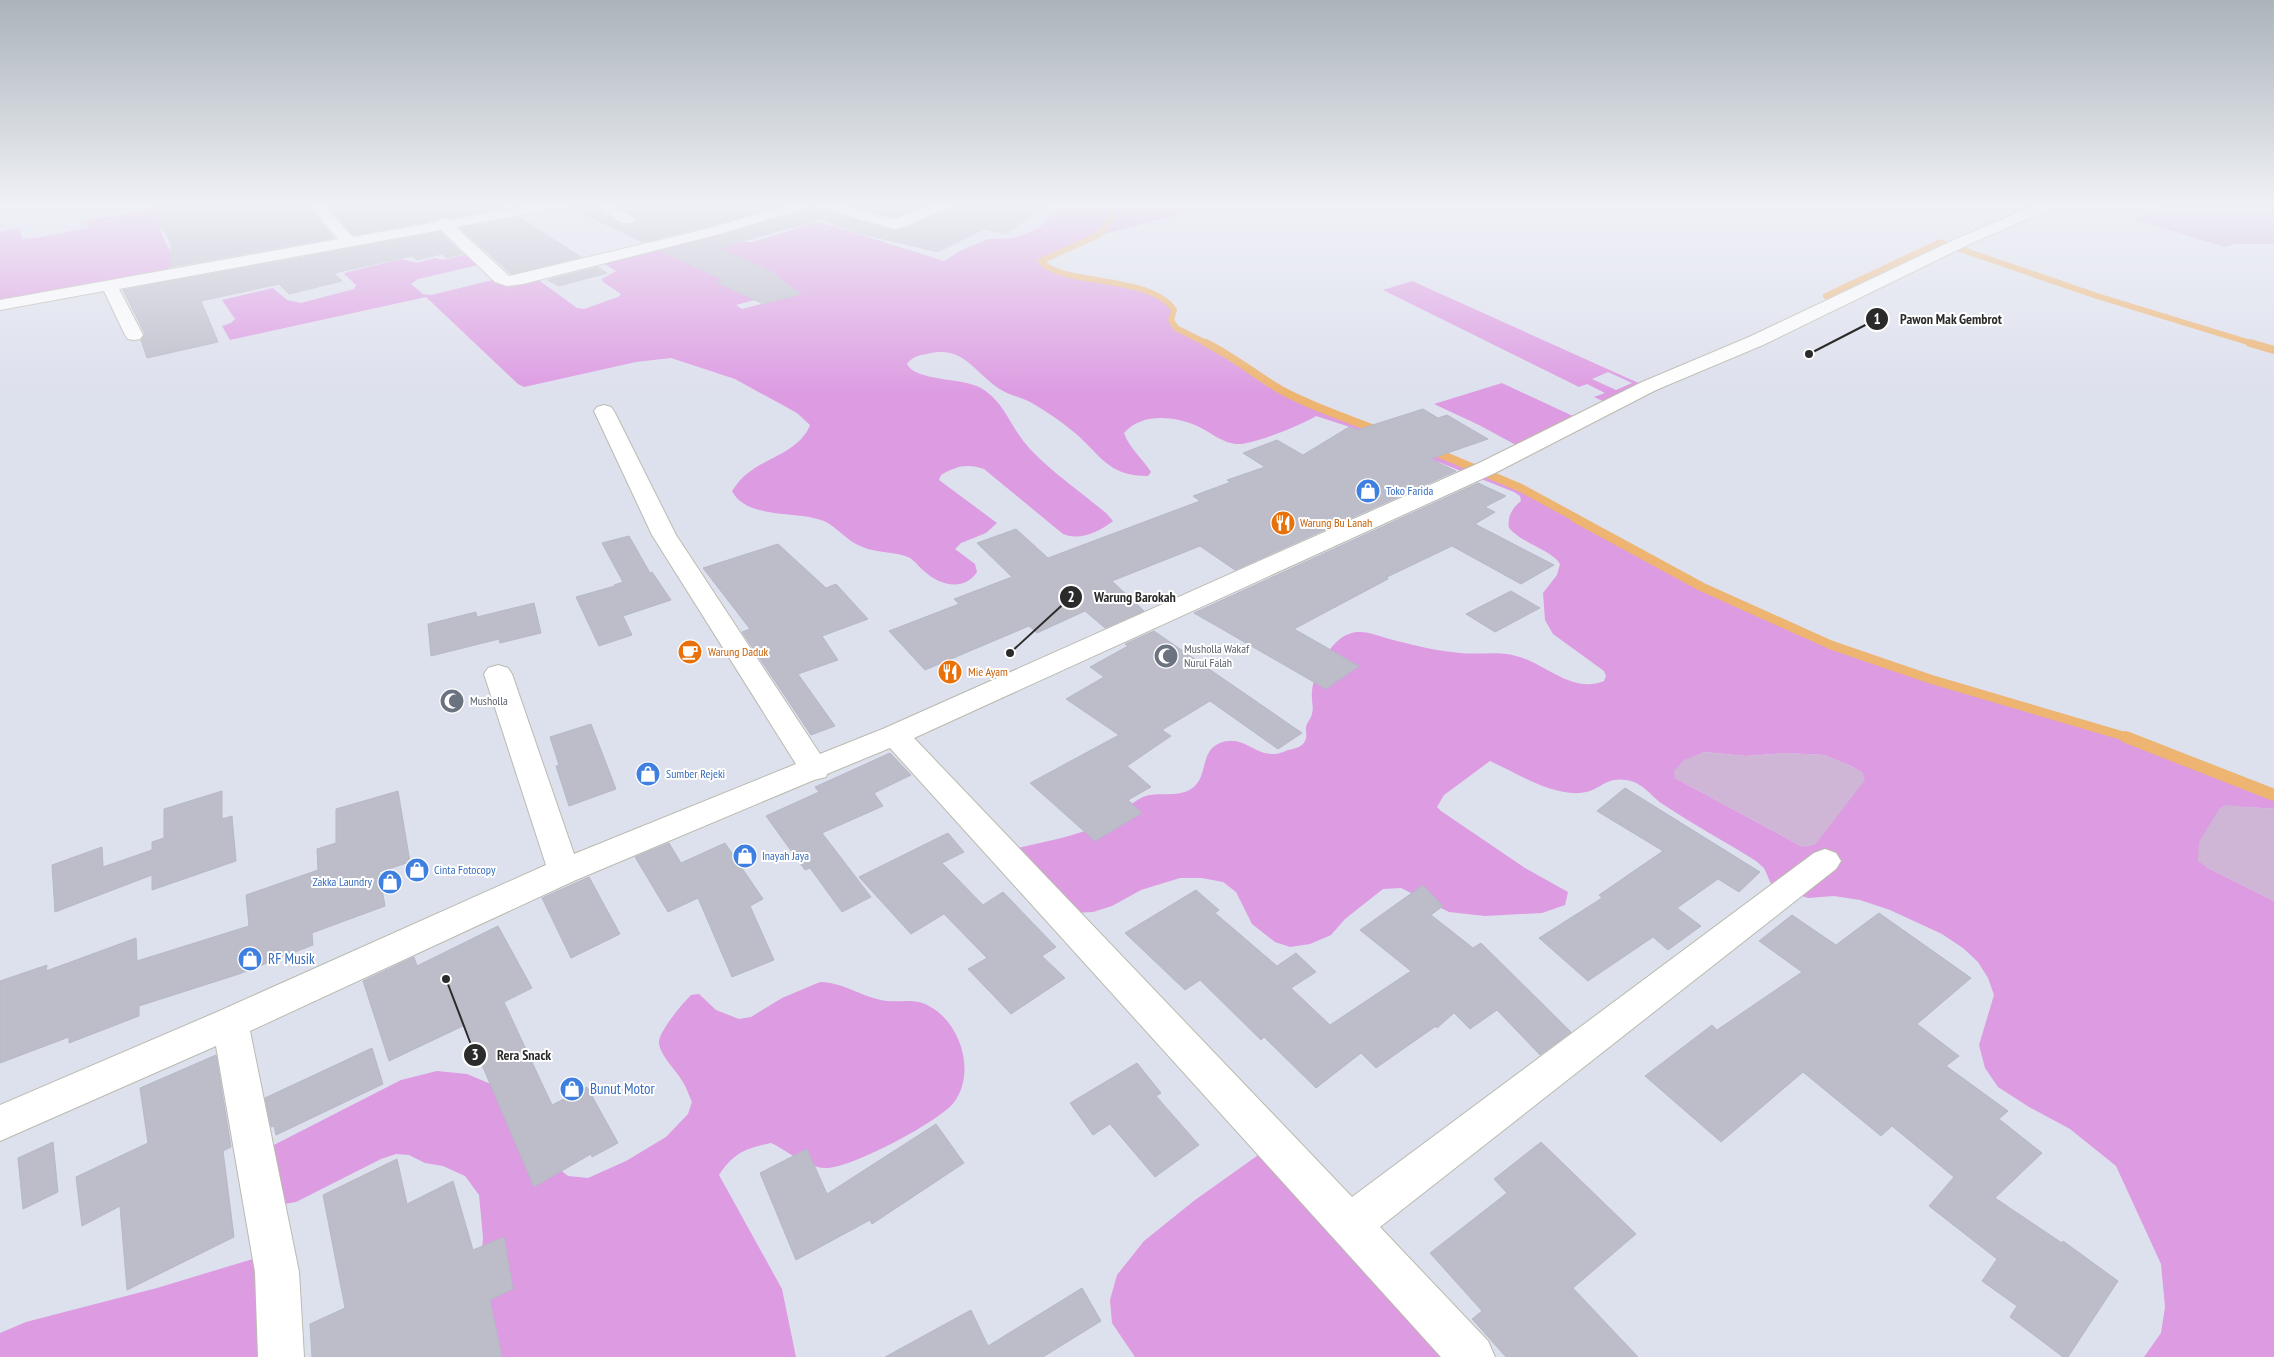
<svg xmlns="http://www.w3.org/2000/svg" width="2274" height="1357" viewBox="0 0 2274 1357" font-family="'PT Sans Narrow',sans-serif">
	<rect width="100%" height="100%" fill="#dde0ed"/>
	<g fill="#dd9be2" fill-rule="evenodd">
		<polygon points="180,204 254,204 214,210 163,228 160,231 176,263 166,270 154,274 0,302 0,232 20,228 22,239 35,238 86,228 88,227 86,222 91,220"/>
		<path d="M1051 204H1221L1096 236 1056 252 1041 261C1049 275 1109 280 1126 285 1141 288 1155 295 1169 302L1173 306C1173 316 1167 320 1176 328L1227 353 1279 389 1308 404 1406 440 1503 480 1578 518 1641 555 1702 587 1831 645 1930 679 2136 740 2260 791 2274 795V809L2248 807 2198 860 2208 868 2274 901V1357H2144L2161 1333 2165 1307 2161 1264 2116 1166 2070 1129 2029 1107 1998 1087 1985 1068 1979 1045 1994 995 1988 978 1978 962 1963 948 1942 934 1890 910 1860 900 1834 896 1808 898 1772 886 1764 868 1756 861C1726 842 1694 825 1664 805 1654 799 1645 786 1634 782 1605 773 1603 791 1580 793 1549 795 1517 773 1490 761L1444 795 1437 807 1441 811 1525 868 1568 892 1565 905 1542 913 1485 916 1449 912 1401 888 1383 889 1345 919 1331 935 1310 944 1290 947 1275 942 1252 924 1236 892 1223 882 1202 878H1180L1141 890 1112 906 1093 912 1074 913 1004 852C1036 842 1071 839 1102 824 1117 817 1128 804 1143 797 1159 791 1177 798 1191 789 1209 778 1199 751 1220 743 1243 734 1253 755 1274 754 1278 754 1284 752 1288 750 1293 749 1298 748 1302 745 1308 739 1306 735 1306 728 1306 723 1311 719 1312 714 1314 706 1311 700 1312 692 1313 674 1331 639 1349 634 1364 628 1381 638 1397 641 1417 646 1438 651 1460 653 1478 655 1498 651 1516 656 1546 663 1571 694 1604 681L1606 676 1604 671 1553 634 1545 620 1543 593 1557 575 1560 564C1553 551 1523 544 1509 528 1507 517 1512 508 1521 501L1520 496 1514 492 1350 427 1316 416C1302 425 1256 443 1241 444 1223 445 1210 431 1195 425 1173 416 1141 413 1124 433 1129 448 1143 459 1151 472L1148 476C1105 476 1100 452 1070 429 1058 419 1045 411 1032 403 1021 397 1008 395 998 388 972 370 963 345 927 354 919 355 912 357 907 364 915 381 962 378 979 387 1006 401 1011 431 1032 451 1054 474 1082 493 1106 513L1113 521C1099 532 1080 541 1063 534L984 469C968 463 955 466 941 475L939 480 997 523 986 533 961 543 955 549 975 564 977 572C964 592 939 585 924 571 919 567 916 562 910 558 897 551 875 554 858 545 845 539 837 527 824 521 797 510 747 520 732 491 737 484 741 478 748 473 768 457 800 451 810 425L797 413 735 379 671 358 636 362 524 387 518 384 426 297 230 340 222 326 231 323 235 319 222 300 273 288 287 300 301 303 354 289 356 285 344 274 347 272 402 259 416 263 435 258 443 260 476 252 487 263 418 279 411 284 423 294 431 295 501 278 533 276 577 308 584 309 618 297 621 294 603 282 602 279 616 271 601 262 716 233 743 242H753L816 222 823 223 944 261 962 250 988 239 1012 238 1028 233 1039 228 1055 211V205ZM755 264 776 274 731 289 717 282 725 279 719 276ZM795 289 800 294 742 309 736 305ZM1704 752 1746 756 1786 753 1824 755 1851 766 1863 773 1803 847 1675 778Z"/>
		<path d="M2032 204H2058L1742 350 1516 445 1479 425 1434 404 1502 383 1575 417 1605 402 1594 397 1605 393 1587 384 1579 387 1383 290 1412 281 1643 385C1774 326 1902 262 2032 204ZM1608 372 1632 383 1616 390 1592 379Z"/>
		<path d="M820 982C844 983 858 995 881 1000 898 1004 913 997 929 1006 960 1022 976 1071 955 1101 943 1120 848 1170 825 1168 806 1167 788 1151 771 1143 744 1149 734 1153 719 1175L782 1289 796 1357H460L481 1266 483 1237 479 1195 465 1176 443 1166 425 1163 409 1155 396 1154 381 1159 296 1202 284 1204 270 1147 401 1080 437 1071 467 1074 505 1090 545 1158 568 1176 588 1178 626 1161 666 1137 688 1114 692 1102C689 1096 687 1089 684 1084 677 1070 662 1059 659 1044 657 1033 683 1003 691 995L699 994 716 1010 739 1019 751 1017 782 998Z"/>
		<polygon points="1275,1143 1468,1357 1135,1357 1112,1323 1110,1300 1117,1275 1144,1241 1195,1200"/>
		<polygon points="256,1258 281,1357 0,1357 0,1333 26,1322 157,1288"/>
	</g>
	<g fill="#cfb5d6">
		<polygon points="2169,204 2274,204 2274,244 2235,244 2225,247 2133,219"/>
		<polygon points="1704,752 1746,756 1786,753 1825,755 1851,766 1863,773 1865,780 1815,845 1803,847 1675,778 1674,771 1684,760"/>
		<polygon points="2225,805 2274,809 2274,901 2208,868 2198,861 2199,842 2219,809"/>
	</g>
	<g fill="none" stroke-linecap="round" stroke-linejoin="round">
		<g stroke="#edb472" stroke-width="6">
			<path d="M1116 204 1104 230 1096 236 1041 261C1059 286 1151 274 1174 310L1171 320 1176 328 1208 344"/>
			<polyline points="1957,248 2097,296 2254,344"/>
			<polyline points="1826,296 1940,242 1947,245"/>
		</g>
		<g stroke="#edb472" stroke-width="8">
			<path d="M1206 343C1233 356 1255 375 1281 390 1312 407 1346 418 1380 431"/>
			<polyline points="2250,343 2274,350"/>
			<polyline points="1431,450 1521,488 1578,519"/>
		</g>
		<polyline stroke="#edb472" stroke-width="9" points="1575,518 1702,587 1831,645 1930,679 2130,738"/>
		<polyline stroke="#edb472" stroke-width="12" points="2126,737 2274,795"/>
	</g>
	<g fill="#bcbdc8" stroke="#b7b8c8">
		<polygon points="152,204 306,204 334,238 171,267 171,244"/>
		<polygon points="325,204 497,204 504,208 448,218 442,216 435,220 354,235"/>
		<polygon points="568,204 594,204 621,225 632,225 636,221 636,218 615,204 787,204 706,227 643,242 567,206"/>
		<polygon points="843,204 929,204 894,217"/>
		<polygon points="953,204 1047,204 1006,234 984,229 938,252 858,233 821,219 719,248 768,270 801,294 763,304 716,282 723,280 661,251 717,237 814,207 894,231 907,228 950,209"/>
		<polygon points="519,217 581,257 511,274 460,228"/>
		<polygon points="440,232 463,254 446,258 442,254 417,260 412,256 334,273 342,281 289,294 279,284 201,301 218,342 147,358 141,340 145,334 123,290"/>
		<polygon points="598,267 607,273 559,286 548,280"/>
		<polygon points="1423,409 1438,418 1447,415 1488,439 1430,459 1456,471 1235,570 1200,546 1112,581 1144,611 1105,628 1085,611 1037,633 1029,626 925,670 889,631 959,604 954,599 1012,577 977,543 1016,529 1048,558 1200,501 1193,496 1231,482 1227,480 1265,467 1243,453 1277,440 1303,455 1349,427 1357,430"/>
		<polygon points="1478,483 1506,496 1485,507 1495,512 1475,524 1554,565 1521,584 1452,546 1387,577 1388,579 1294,629 1359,666 1326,689 1194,613"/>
		<polygon points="629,536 650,573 652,572 671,600 623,616 632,635 599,646 576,597 615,586 614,585 623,582 602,543"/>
		<polygon points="778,544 826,588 836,584 868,619 822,636 838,660 798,674 835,726 811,735 742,632 750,629 703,568"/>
		<polygon points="1511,591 1540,608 1495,632 1466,614"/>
		<polygon points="534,603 541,633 500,643 499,639 431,656 428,624 476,612 477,617"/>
		<polygon points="1154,631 1302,733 1278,749 1210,701 1162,730 1171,736 1127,766 1151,787 1128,800 1142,813 1095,841 1030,783 1119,735 1066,699 1104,677 1090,667 1128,646 1125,644"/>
		<polygon points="591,724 616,789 569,806 556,766 559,765 550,737"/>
		<polygon points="890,753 911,775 874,793 883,806 822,833 871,897 842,912 810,868 805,870 766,816 819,792 815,787"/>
		<polygon points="1625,788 1760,872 1739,892 1718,879 1677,908 1701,926 1668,950 1653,937 1588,981 1539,938 1602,898 1599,895 1663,851 1597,811"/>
		<polygon points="222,791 222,819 232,816 236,861 152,890 152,875 55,912 52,865 102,847 103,867 152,850 152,842 164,838 164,809"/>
		<polygon points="398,791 410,862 379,872 385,906 312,933 313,945 239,974 139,1006 139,1016 69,1043 69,1037 0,1063 0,981 47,965 46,971 136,938 137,961 249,926 246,895 318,870 317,849 336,843 336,809"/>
		<polygon points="948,833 964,852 942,863 983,905 1003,892 1056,947 1042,956 1065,978 1011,1014 968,969 987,958 944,914 911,934 859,877"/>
		<polygon points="669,843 681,863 725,843 763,899 750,906 774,960 732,977 698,898 668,912 635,857"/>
		<polygon points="589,877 620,934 571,958 542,898"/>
		<polygon points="1423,885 1443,906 1431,915 1473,948 1481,943 1571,1032 1540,1055 1497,1010 1470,1029 1454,1013 1437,1028 1436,1026 1376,1068 1361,1053 1316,1088 1264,1037 1261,1040 1200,980 1185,990 1125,933 1196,890 1219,910 1215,913 1277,966 1296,953 1316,972 1291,988 1330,1025 1411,971 1360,930"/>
		<polygon points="1879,913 1971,978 1917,1024 1959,1056 1946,1066 2008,1111 1999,1119 2042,1153 1995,1198 2062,1243 2063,1241 2118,1281 2068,1357 2063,1357 2010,1317 2017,1306 1982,1281 1997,1259 1929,1206 1954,1177 1892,1126 1881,1136 1803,1072 1721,1142 1645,1076 1712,1025 1717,1030 1802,972 1759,941 1792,915 1836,945"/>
		<polygon points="498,926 532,988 504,1002 552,1105 587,1087 618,1143 592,1157 591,1154 534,1187 465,1025 389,1061 363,981 414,957 417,966"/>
		<polygon points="372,1048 383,1084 276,1135 274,1126 271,1127 265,1098"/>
		<polygon points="216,1055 231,1147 223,1151 234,1237 127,1290 120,1206 82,1226 76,1177 148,1143 140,1088"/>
		<polygon points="1137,1063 1161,1093 1156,1096 1199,1145 1155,1177 1110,1124 1093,1135 1070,1103"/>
		<polygon points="936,1124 964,1163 872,1224 870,1220 796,1260 760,1173 807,1149 827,1194"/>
		<polygon points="53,1142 58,1192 23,1209 18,1158"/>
		<polygon points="1541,1142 1636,1234 1573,1288 1638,1357 1506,1357 1472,1319 1482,1311 1430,1253 1507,1193 1494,1179"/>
		<polygon points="397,1159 407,1204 453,1181 473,1250 504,1237 513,1289 490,1300 502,1357 312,1357 310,1324 345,1308 323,1195"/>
		<polygon points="1082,1288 1101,1321 1043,1357 885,1357 971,1310 988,1346"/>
	</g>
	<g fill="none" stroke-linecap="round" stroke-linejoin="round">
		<defs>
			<g id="street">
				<polygon points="308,204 323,204 353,237 436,222 443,218 448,220 537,204 566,204 564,207 559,208 456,227 509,276 706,229 792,204 814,204 812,207 716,235 523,284 507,286 495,282 441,230 119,289 143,335 140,339 134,340 128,339 125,335 104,291 0,310 0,300 338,239"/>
				<polygon points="596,204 612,204 635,220 632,223 622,223"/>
				<polygon points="815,204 837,204 894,219 933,204 951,204 949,207 906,226 894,229 817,207"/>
				<polygon points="2038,204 2057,204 2055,207 1972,243 1763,345 1656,390 1495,473 914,738 1352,1197 1814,853 1825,849 1836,853 1841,861 1836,869 1380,1227 1488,1341 1495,1357 1441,1357 890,748 827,774 826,777 814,780 576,880 250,1031 299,1272 304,1357 258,1357 255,1272 216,1046 0,1141 0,1105 217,1012 546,865 484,674 488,668 498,665 508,668 512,674 574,854 796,764 652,535 594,411 597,407 604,405 611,407 614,411 676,535 820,754 885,728 1479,463 1642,382 1749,337 1960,237"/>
			</g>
		</defs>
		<use href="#street" stroke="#babbae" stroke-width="2"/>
		<use href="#street" fill="#fff" fill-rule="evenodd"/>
	</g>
	<linearGradient id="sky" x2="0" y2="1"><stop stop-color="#aab4b9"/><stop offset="0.52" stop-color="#f0f1f7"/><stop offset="1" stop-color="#f0f1f7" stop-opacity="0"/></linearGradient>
	<rect width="2274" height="394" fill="url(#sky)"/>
	<defs>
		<symbol id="shop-disc" viewBox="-11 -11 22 22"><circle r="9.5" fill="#3f7fe0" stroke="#fff"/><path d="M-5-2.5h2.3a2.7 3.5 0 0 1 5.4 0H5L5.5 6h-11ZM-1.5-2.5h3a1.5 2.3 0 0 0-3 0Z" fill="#fff"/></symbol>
		<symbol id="restaurant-disc" viewBox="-11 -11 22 22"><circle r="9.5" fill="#e8710a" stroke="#fff"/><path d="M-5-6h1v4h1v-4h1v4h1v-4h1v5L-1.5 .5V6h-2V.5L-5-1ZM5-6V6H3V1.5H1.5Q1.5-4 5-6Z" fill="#fff"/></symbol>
		<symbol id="cafe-disc" viewBox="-11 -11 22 22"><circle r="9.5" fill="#e8710a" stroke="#fff"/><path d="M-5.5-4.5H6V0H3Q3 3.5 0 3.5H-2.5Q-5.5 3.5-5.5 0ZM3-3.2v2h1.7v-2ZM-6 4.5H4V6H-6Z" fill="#fff"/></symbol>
		<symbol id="mosque-disc" viewBox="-11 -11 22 22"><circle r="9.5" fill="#6b7280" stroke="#fff"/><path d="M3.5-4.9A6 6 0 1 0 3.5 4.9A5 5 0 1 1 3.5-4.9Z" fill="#fff"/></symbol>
	</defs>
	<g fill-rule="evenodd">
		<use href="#shop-disc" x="1354" y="477" width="28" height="28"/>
		<use href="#restaurant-disc" x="1269" y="509" width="28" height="28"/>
		<use href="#cafe-disc" x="676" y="638" width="28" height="28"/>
		<use href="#mosque-disc" x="1152" y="642" width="28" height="28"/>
		<use href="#restaurant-disc" x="936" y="658" width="28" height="28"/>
		<use href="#mosque-disc" x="438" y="687" width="28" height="28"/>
		<use href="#shop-disc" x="634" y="760" width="28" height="28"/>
		<use href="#shop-disc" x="731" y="842" width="28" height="28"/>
		<use href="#shop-disc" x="403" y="856" width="28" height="28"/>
		<use href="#shop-disc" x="376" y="868" width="28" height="28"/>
		<use href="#shop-disc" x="236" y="945" width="28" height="28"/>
		<use href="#shop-disc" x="558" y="1075" width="28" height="28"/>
	</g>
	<g text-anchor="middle" stroke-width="4" stroke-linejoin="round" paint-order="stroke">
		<g font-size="12" fill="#366cbe" stroke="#fff" text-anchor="start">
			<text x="1386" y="495">Toko Farida</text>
			<text x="666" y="778">Sumber Rejeki</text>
			<text x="762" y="860">Inayah Jaya</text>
			<text x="434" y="874">Cinta Fotocopy</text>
			<text x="372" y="886" text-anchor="end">Zakka Laundry</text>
		</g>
		<g font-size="12" fill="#c56008" stroke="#fff" text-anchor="start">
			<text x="1300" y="527">Warung Bu Lanah</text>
			<text x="708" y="656">Warung Daduk</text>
			<text x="968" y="676">Mie Ayam</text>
		</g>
		<g font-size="12" fill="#5b616d" stroke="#fff" text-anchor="start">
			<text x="1184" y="653">Musholla Wakaf<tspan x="1184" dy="14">Nurul Falah</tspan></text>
			<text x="470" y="705">Musholla</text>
		</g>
		<g font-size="15" fill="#366cbe" stroke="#fff" text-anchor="start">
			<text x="268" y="964">RF Musik</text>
			<text x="590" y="1094">Bunut Motor</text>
		</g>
	</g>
	<path fill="none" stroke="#2b2b2b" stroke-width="2" d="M1809 354L1877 319M1010 653L1071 597M446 979L475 1055"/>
	<g fill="#2b2b2b" stroke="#fff" stroke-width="2">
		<circle cx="1809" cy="354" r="5"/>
		<circle cx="1010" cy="653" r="5"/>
		<circle cx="446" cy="979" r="5"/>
		<circle cx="1877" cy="319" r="12"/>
		<circle cx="1071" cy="597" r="12"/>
		<circle cx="475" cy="1055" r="12"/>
	</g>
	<g font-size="15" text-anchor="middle" font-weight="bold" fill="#fff">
		<text x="1877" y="324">1</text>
		<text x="1071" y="602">2</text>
		<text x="475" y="1060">3</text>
	</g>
	<g font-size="14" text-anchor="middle" font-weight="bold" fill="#2b2b2b" stroke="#fff" stroke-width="4" stroke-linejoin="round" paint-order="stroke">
		<text x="1951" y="324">Pawon Mak Gembrot</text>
		<text x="1135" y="602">Warung Barokah</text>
		<text x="524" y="1060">Rera Snack</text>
	</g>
</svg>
